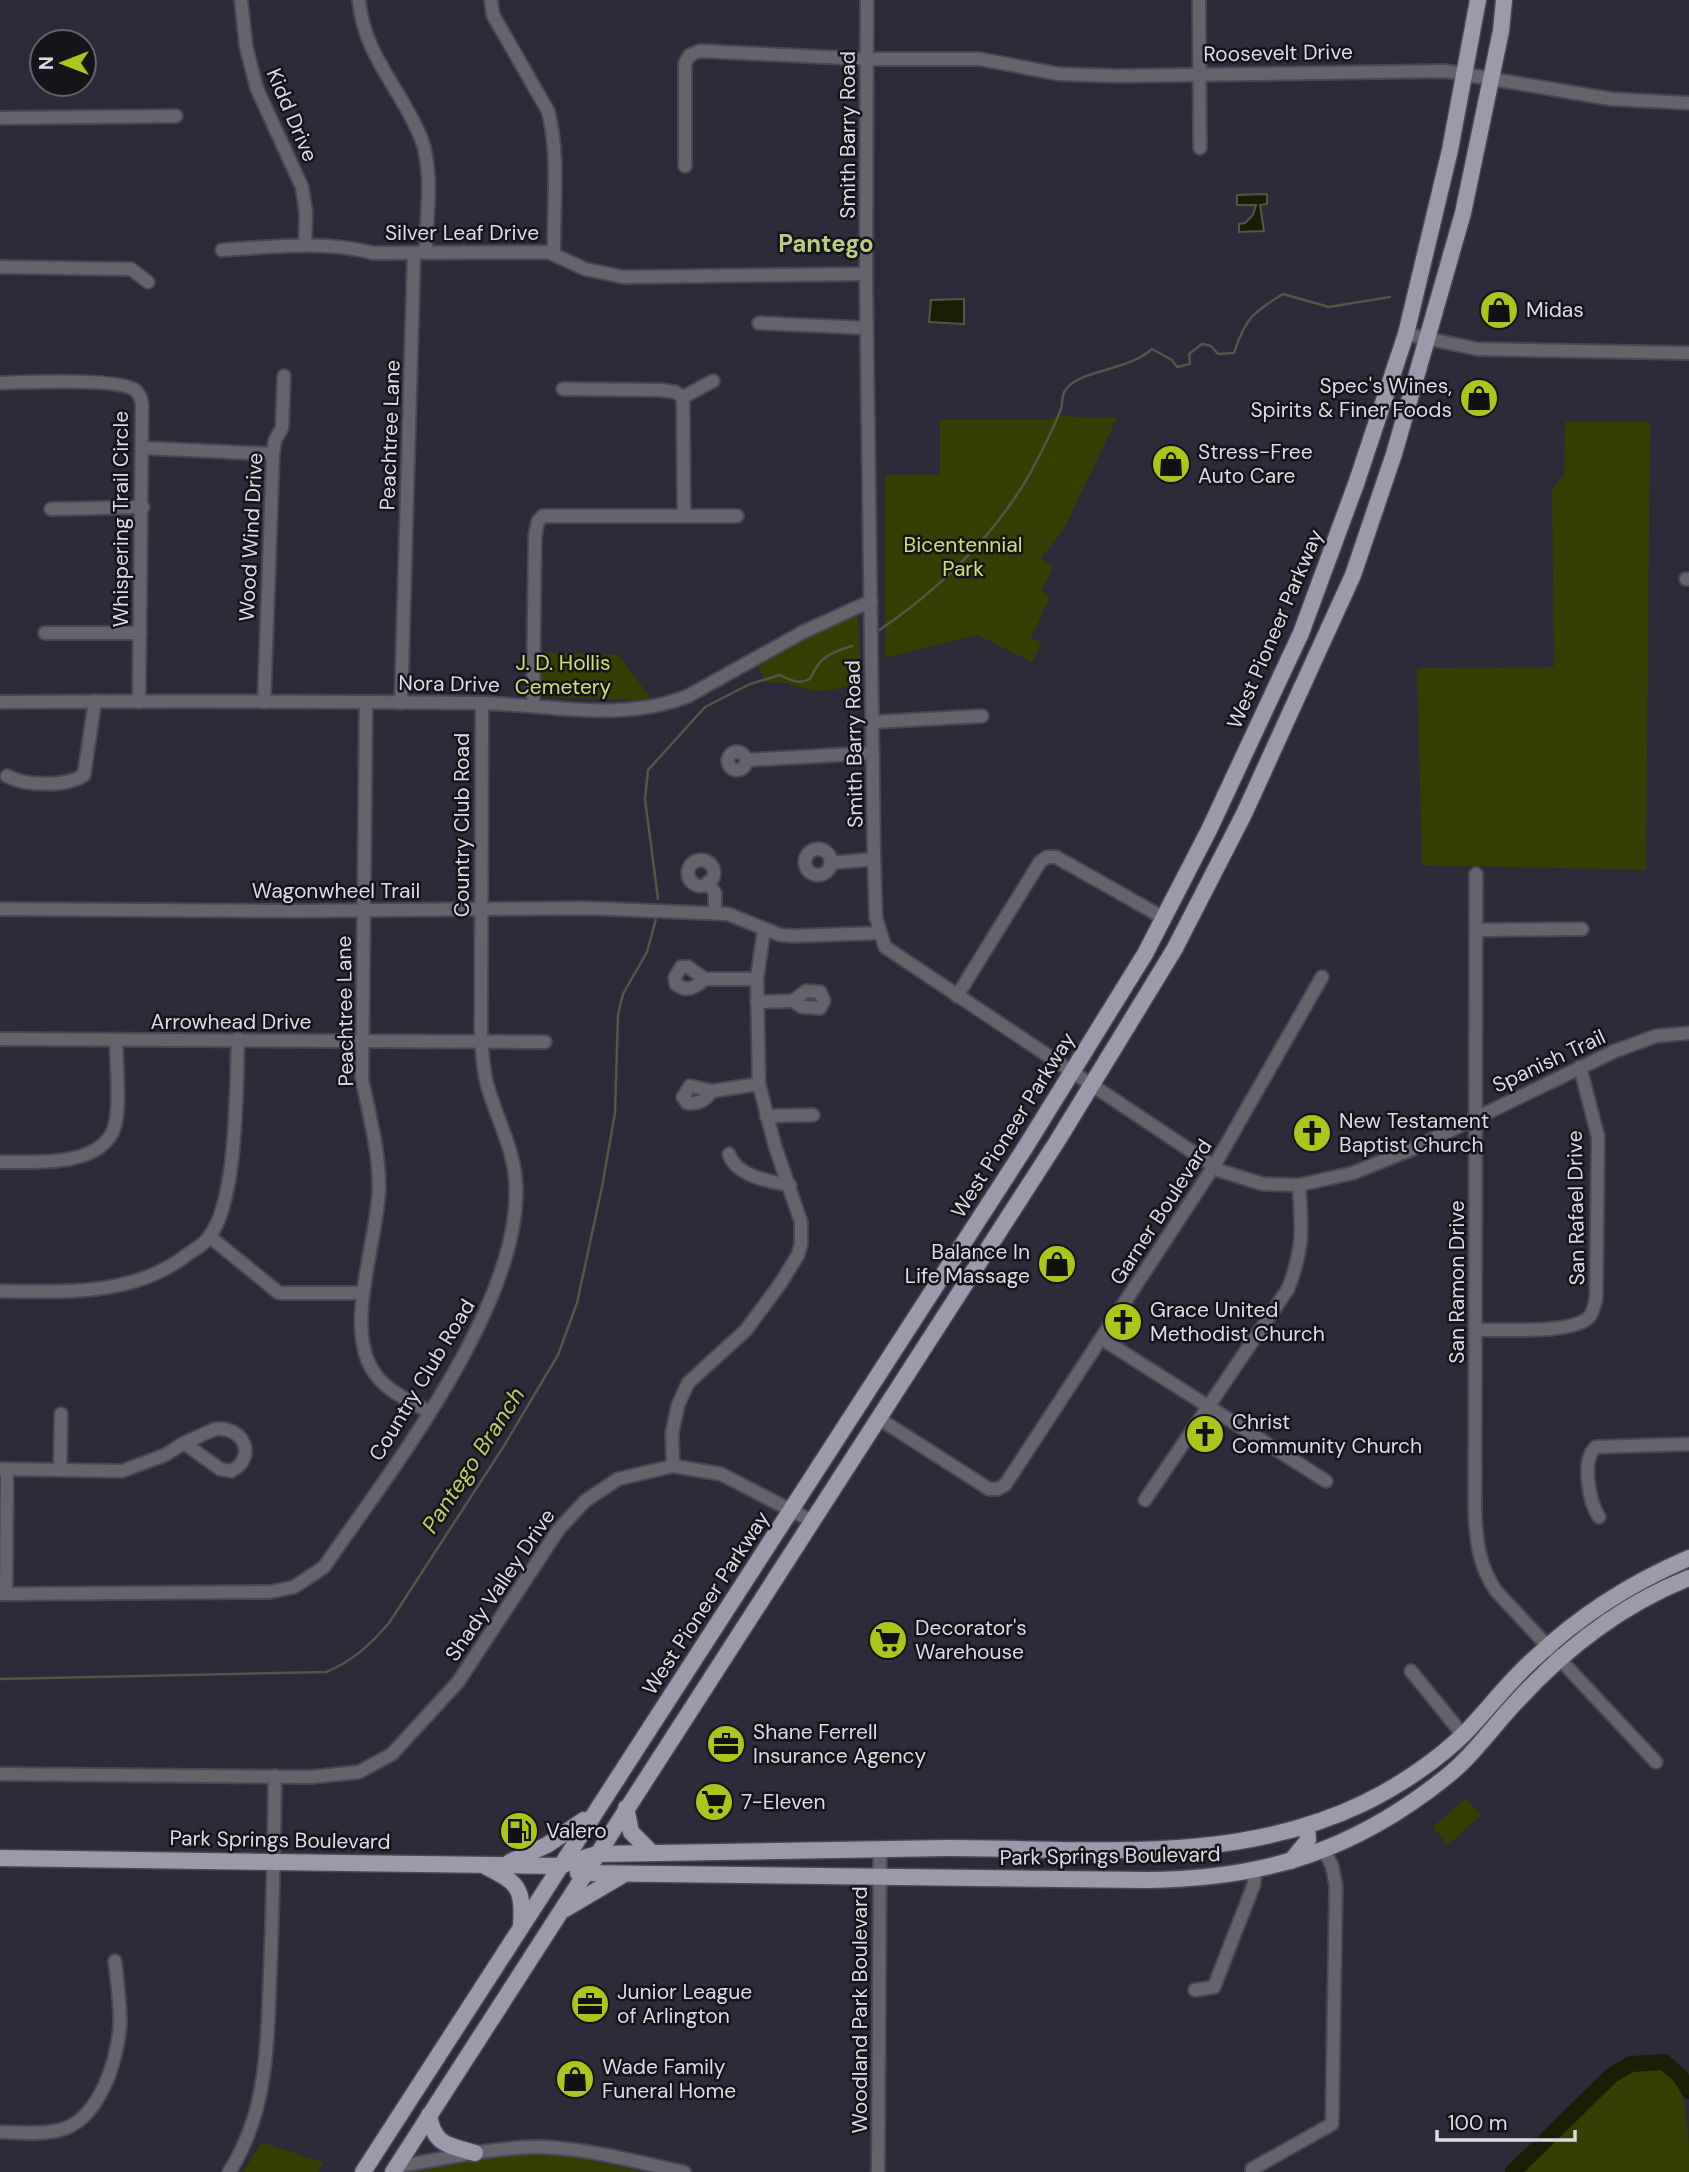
<svg xmlns="http://www.w3.org/2000/svg" width="1689" height="2172" viewBox="0 0 1689 2172" font-family="'DM Sans',sans-serif">
	<rect width="100%" height="100%" fill="#2f2a3a"/>
	<g fill="#343f01">
		<polygon points="1058,416 1117,418 1064,529 1041,558 1053,567 1041,591 1050,596 1031,638 1042,643 1032,662 977,635 885,658 885,475 940,474 940,420 1045,420"/>
		<polygon points="1565,422 1650,422 1646,870 1422,865 1417,668 1554,667 1552,489 1564,475"/>
		<path d="M849 615 858 617 861 681C844 687 829 693 811 690 795 687 783 680 766 683L756 661Z"/>
		<polygon points="541,652 618,655 651,698 638,700 539,697"/>
		<polygon points="1466,1798 1481,1815 1448,1845 1433,1827"/>
		<path d="M1647 2061C1689 2064 1689 2131 1689 2172H1513L1612 2075 1631 2064Z"/>
		<polygon points="262,2142 324,2163 318,2172 243,2172"/>
		<polygon points="515,2151 563,2155 644,2172 397,2172"/>
	</g>
	<g fill="#181e04" stroke="#535748" stroke-width="2">
		<polygon points="1267,194 1267,204 1260,205 1264,231 1239,232 1239,224 1245,223 1253,215 1256,205 1237,205 1237,195"/>
		<polygon points="964,299 964,324 929,322 931,300"/>
	</g>
	<g fill="none" stroke-linecap="round" stroke-linejoin="round">
		<g stroke="#535748" stroke-width="2.5">
			<path d="M875 633C935 593 991 540 1028 477 1040 455 1052 432 1061 409 1063 402 1061 395 1066 389 1082 369 1128 371 1152 349L1172 360 1177 367 1190 364 1189 354 1202 344 1211 346 1218 354 1234 353C1245 319 1253 312 1283 294L1329 307 1390 297"/>
			<path d="M658 899 645 799 648 770 705 707 750 684 780 675C790 680 799 685 810 679 820 657 829 653 852 646"/>
			<path d="M0 1679 326 1672C353 1661 370 1645 389 1623L502 1449 558 1355 577 1303 602 1187 615 1113 618 1015 623 994 647 952 657 915"/>
		</g>
		<polyline stroke="#181e04" stroke-width="16" points="1513,2172 1612,2075 1631,2064 1664,2062 1680,2076 1689,2091"/>
		<defs>
			<g id="minor">
				<polyline points="241,0 246,46 257,89 302,187 306,213 305,245"/>
				<path d="M359 0C363 54 402 90 421 138 434 172 426 217 426 252"/>
				<path d="M491 0 493 15 548 111C560 157 553 207 554 254"/>
				<polyline points="867,0 866,274 874,859 876,918 885,947 1221,1171 1263,1184 1299,1185 1353,1173 1410,1150 1615,1051 1656,1036 1689,1033"/>
				<polyline points="1199,0 1200,148"/>
				<polyline points="0,118 176,116"/>
				<polyline points="685,166 685,63 690,55 700,51 867,59 980,59 1059,74 1118,76 1445,71 1611,99 1689,103"/>
				<path d="M222 250C272 247 324 240 373 253L548 252 585 269 623 277 866 274"/>
				<polyline points="0,267 131,269 148,282"/>
				<polyline points="759,323 867,328"/>
				<polyline points="1406,334 1477,349 1689,353"/>
				<path d="M0 383C24 382 119 378 135 390 140 394 141 399 142 404L139 702"/>
				<polyline points="563,389 660,390 675,392 683,397 684,516"/>
				<polyline points="683,397 713,381"/>
				<polyline points="143,448 273,454"/>
				<polyline points="51,509 143,507"/>
				<polyline points="1686,579 1689,579"/>
				<polyline points="45,633 140,633"/>
				<path d="M0 702C159 701 319 701 478 703 548 704 621 723 688 696L803 632 871 601"/>
				<polyline points="264,702 273,454 275,440 282,428 284,376"/>
				<path d="M366 702 362 1079C369 1114 379 1150 379 1186 379 1239 341 1331 376 1375 388 1392 411 1401 429 1412"/>
				<polyline points="401,703 414,253"/>
				<polyline points="533,706 535,536 538,521 543,516 737,516"/>
				<polyline points="873,722 982,716"/>
				<circle cx="737" cy="761" r="9"/>
				<polyline points="746,760 873,753"/>
				<path d="M7 776C25 786 66 787 84 775L95 701"/>
				<circle cx="818" cy="862" r="13"/>
				<circle cx="701" cy="873" r="13"/>
				<polyline points="830,863 874,859"/>
				<path d="M1476 874 1475 1511C1476 1541 1479 1566 1496 1591L1656 1762"/>
				<polyline points="708,882 715,893 715,913"/>
				<polyline points="0,909 298,911 585,908 728,914 780,935 793,936 879,933"/>
				<polyline points="1476,930 1582,929"/>
				<path d="M681 967H688L705 979C696 987 687 993 676 984L675 977Z"/>
				<polyline points="705,979 757,979"/>
				<polygon points="806,991 820,992 824,1001 820,1008 802,1007 793,1001"/>
				<polyline points="957,996 1040,862 1047,857 1056,857 1164,918"/>
				<polyline points="757,1002 793,1001"/>
				<polyline points="0,1039 545,1042"/>
				<path d="M712 1091 690 1086 683 1097 687 1103C699 1104 705 1101 712 1091L759 1084"/>
				<polyline points="766,1116 813,1115"/>
				<path d="M729 1154C736 1176 770 1182 790 1185"/>
				<path d="M0 1162C33 1161 93 1168 112 1133 122 1115 116 1063 116 1041"/>
				<polyline points="210,1237 279,1293 363,1293"/>
				<path d="M0 1291C65 1292 135 1296 188 1254 195 1249 205 1244 209 1237 238 1200 236 1087 238 1039"/>
				<path d="M1476 1330C1500 1329 1575 1335 1590 1316 1593 1312 1594 1305 1596 1300L1598 1137 1580 1067"/>
				<polyline points="1102,1339 1326,1481"/>
				<polyline points="878,1418 989,1489 997,1489 1005,1485 1214,1166 1322,977"/>
				<path d="M215 1429C245 1426 257 1458 231 1471L220 1469 184 1443Z"/>
				<polyline points="673,1466 672,1433 678,1405 688,1383 746,1330 780,1284 798,1255 801,1244 801,1222 775,1146 759,1084 757,979 764,929"/>
				<polyline points="0,1469 122,1471 165,1455 184,1443"/>
				<polyline points="60,1469 61,1414"/>
				<path d="M1145 1500 1288 1289C1304 1247 1302 1229 1299 1185"/>
				<path d="M1599 1517C1589 1502 1581 1459 1596 1447L1689 1444"/>
				<path d="M0 1594 270 1592 294 1587 324 1567C391 1470 520 1306 516 1186 515 1150 496 1118 487 1084 483 1070 483 1055 481 1041L482 703"/>
				<polyline points="6,1594 7,1469"/>
				<polyline points="1411,1671 1463,1735"/>
				<polyline points="0,1774 311,1777 359,1772 392,1754 458,1682 559,1529 585,1501 618,1479 673,1466 721,1474 812,1521"/>
				<polyline points="1195,1990 1214,1987 1254,1884 1255,1872"/>
				<path d="M0 2132C19 2132 42 2135 60 2130 100 2120 119 2057 120 2021 120 2001 117 1981 115 1961"/>
				<path d="M396 2167C442 2159 488 2148 535 2147 584 2147 636 2162 684 2172"/>
				<polyline points="1252,2169 1332,2124 1336,1886 1332,1866 1324,1850"/>
				<path d="M229 2172C268 2112 267 2044 270 1975 273 1908 274 1842 275 1776"/>
				<polyline points="878,2172 880,1848"/>
			</g>
			<g id="major">
				<polyline points="626,1808 631,1832 652,1853"/>
				<path d="M0 1858 559 1866 597 1854C714 1851 831 1849 948 1848 1087 1848 1234 1866 1364 1803 1399 1786 1438 1760 1466 1732 1489 1708 1510 1680 1535 1658 1579 1616 1633 1582 1689 1558"/>
				<polyline points="1291,1861 1308,1840 1307,1826"/>
				<polyline points="510,1862 547,1845 584,1820"/>
				<path d="M485 1866C517 1883 524 1886 521 1925"/>
				<path d="M578 1873 1147 1880C1264 1879 1354 1851 1446 1777 1473 1756 1494 1725 1518 1700 1566 1648 1623 1604 1689 1578"/>
				<polyline points="565,1909 621,1876"/>
				<path d="M429 2115C434 2146 449 2145 475 2153"/>
				<polyline points="363,2172 1023,1151 1145,954 1209,830 1301,633 1356,484 1406,334 1450,150 1478,0"/>
				<polyline points="393,2172 1058,1140 1174,950 1244,814 1353,575 1394,454 1463,213 1501,31 1504,0"/>
			</g>
		</defs>
		<use href="#minor" stroke="#4b4656" stroke-width="16"/>
		<use href="#major" stroke="#4b4656" stroke-width="19"/>
		<use href="#minor" stroke="#66636c" stroke-width="12"/>
		<use href="#major" stroke="#9e99aa" stroke-width="16"/>
	</g>
	<defs>
		<symbol id="shop-disc" viewBox="-11 -11 22 22"><circle r="9.5" fill="#a9c71a" stroke="#16141b"/><path d="M-5-2.5h2.3a2.7 3.5 0 0 1 5.4 0H5L5.5 6h-11ZM-1.5-2.5h3a1.5 2.3 0 0 0-3 0Z" fill="#111"/></symbol>
		<symbol id="church-disc" viewBox="-11 -11 22 22"><circle r="9.5" fill="#a9c71a" stroke="#16141b"/><path d="M-1.2-6h2.4v3.5h3.3v2.4h-3.3V6h-2.4V-.1h-3.3v-2.4h3.3Z" fill="#111"/></symbol>
		<symbol id="supermarket-disc" viewBox="-11 -11 22 22"><circle r="9.5" fill="#a9c71a" stroke="#16141b"/><path d="M-6-5.5h2.5l.6 2H6L4.5 2H-2.5L-4.4-4H-6ZM-1.5 3.2a1.3 1.3 0 1 0 .1 0ZM3 3.2a1.3 1.3 0 1 0 .1 0Z" fill="#111"/></symbol>
		<symbol id="office-disc" viewBox="-11 -11 22 22"><circle r="9.5" fill="#a9c71a" stroke="#16141b"/><path d="M-6-3h4V-5.5h4V-3h4V5H-6ZM-1-4.5V-3h2v-1.5ZM-6 0V1H6V0Z" fill="#111"/></symbol>
		<symbol id="fuel-disc" viewBox="-11 -11 22 22"><circle r="9.5" fill="#a9c71a" stroke="#16141b"/><path d="M-5.5-6h7V0h2V4h1.3V-2.5L3-4.5l.8-.8L6-3V5H2.5V1h-1V6h-7ZM-4.2-4.7v3.2H.2V-4.7Z" fill="#111"/></symbol>
	</defs>
	<g fill-rule="evenodd">
		<use href="#shop-disc" x="1477" y="288" width="44" height="44"/>
		<use href="#shop-disc" x="1457" y="376" width="44" height="44"/>
		<use href="#shop-disc" x="1149" y="442" width="44" height="44"/>
		<use href="#church-disc" x="1290" y="1111" width="44" height="44"/>
		<use href="#shop-disc" x="1035" y="1242" width="44" height="44"/>
		<use href="#church-disc" x="1101" y="1300" width="44" height="44"/>
		<use href="#church-disc" x="1183" y="1412" width="44" height="44"/>
		<use href="#supermarket-disc" x="866" y="1618" width="44" height="44"/>
		<use href="#office-disc" x="704" y="1722" width="44" height="44"/>
		<use href="#supermarket-disc" x="692" y="1780" width="44" height="44"/>
		<use href="#fuel-disc" x="497" y="1809" width="44" height="44"/>
		<use href="#office-disc" x="568" y="1982" width="44" height="44"/>
		<use href="#shop-disc" x="553" y="2057" width="44" height="44"/>
	</g>
	<g text-anchor="middle" stroke-width="5" stroke-linejoin="round" paint-order="stroke">
		<g font-size="21" fill="#dedbe6" stroke="#16141b">
			<text transform="translate(1278 53) rotate(-1)" y="7">Roosevelt Drive</text>
			<text transform="translate(292 115) rotate(67)" y="7">Kidd Drive</text>
			<text transform="translate(848 135) rotate(-90)" y="7">Smith Barry Road</text>
			<text x="462" y="240">Silver Leaf Drive</text>
			<text transform="translate(390 435) rotate(-88)" y="7">Peachtree Lane</text>
			<text transform="translate(121 519) rotate(-90)" y="7">Whispering Trail Circle</text>
			<text transform="translate(251 537) rotate(-87)" y="7">Wood Wind Drive</text>
			<text transform="translate(1275 629) rotate(-67)" y="7">West Pioneer Parkway</text>
			<text transform="translate(449 684) rotate(1)" y="7">Nora Drive</text>
			<text transform="translate(854 744) rotate(-91)" y="7">Smith Barry Road</text>
			<text transform="translate(462 825) rotate(-90)" y="7">Country Club Road</text>
			<text x="336" y="898">Wagonwheel Trail</text>
			<text transform="translate(345 1011) rotate(-91)" y="7">Peachtree Lane</text>
			<text x="231" y="1029">Arrowhead Drive</text>
			<text transform="translate(1549 1061) rotate(-25)" y="7">Spanish Trail</text>
			<text transform="translate(1013 1125) rotate(-58)" y="7">West Pioneer Parkway</text>
			<text transform="translate(1576 1208) rotate(-91)" y="7">San Rafael Drive</text>
			<text transform="translate(1161 1212) rotate(-57)" y="7">Garner Boulevard</text>
			<text transform="translate(1457 1282) rotate(-90)" y="7">San Ramon Drive</text>
			<text transform="translate(422 1380) rotate(-59)" y="7">Country Club Road</text>
			<text transform="translate(500 1585) rotate(-56)" y="7">Shady Valley Drive</text>
			<text transform="translate(706 1603) rotate(-57)" y="7">West Pioneer Parkway</text>
			<text transform="translate(280 1840) rotate(1)" y="7">Park Springs Boulevard</text>
			<text transform="translate(1110 1856) rotate(-1)" y="7">Park Springs Boulevard</text>
			<text transform="translate(860 2010) rotate(-90)" y="7">Woodland Park Boulevard</text>
		</g>
		<g font-size="21" fill="#dedbe6" stroke="#16141b" text-anchor="start">
			<text x="1526" y="317">Midas</text>
			<text x="1452" y="393" text-anchor="end">Spec's Wines,<tspan x="1452" dy="24">Spirits &amp; Finer Foods</tspan></text>
			<text x="1198" y="459">Stress-Free<tspan x="1198" dy="24">Auto Care</tspan></text>
			<text x="1339" y="1128">New Testament<tspan x="1339" dy="24">Baptist Church</tspan></text>
			<text x="1030" y="1259" text-anchor="end">Balance In<tspan x="1030" dy="24">Life Massage</tspan></text>
			<text x="1150" y="1317">Grace United<tspan x="1150" dy="24">Methodist Church</tspan></text>
			<text x="1232" y="1429">Christ<tspan x="1232" dy="24">Community Church</tspan></text>
			<text x="915" y="1635">Decorator's<tspan x="915" dy="24">Warehouse</tspan></text>
			<text x="753" y="1739">Shane Ferrell<tspan x="753" dy="24">Insurance Agency</tspan></text>
			<text x="741" y="1809">7-Eleven</text>
			<text x="546" y="1838">Valero</text>
			<text x="617" y="1999">Junior League<tspan x="617" dy="24">of Arlington</tspan></text>
			<text x="602" y="2074">Wade Family<tspan x="602" dy="24">Funeral Home</tspan></text>
		</g>
		<g font-size="21" fill="#c9e371" stroke="#16141b">
			<text x="963" y="552">Bicentennial<tspan x="963" dy="24">Park</tspan></text>
			<text x="563" y="670">J. D. Hollis<tspan x="563" dy="24">Cemetery</tspan></text>
		</g>
		<g font-size="23" font-style="italic" fill="#b9d260" stroke="#16141b">
			<text transform="translate(473 1460) rotate(-57)" y="8">Pantego Branch</text>
		</g>
		<g font-size="24" font-weight="bold" fill="#b9cc81" stroke="#16141b">
			<text x="826" y="252">Pantego</text>
		</g>
	</g>
	<g transform="translate(63 63) rotate(270)"><circle r="33" fill="#16141b" stroke="#66646c" stroke-width="2"/>
	<path d="M0-5L12 26L0 18L-12 26Z" fill="#a9c71a"/>
	<text y="-10" font-size="19" font-weight="bold" text-anchor="middle" fill="#dedbe6">N</text>
	</g>
	<path d="M1437 2130v10h138v-10" fill="none" stroke="#dedbe6" stroke-width="3.5"/>
	<text x="1448" y="2130" font-size="21" fill="#dedbe6" stroke="#16141b" stroke-width="5" paint-order="stroke">100 m</text>
</svg>
